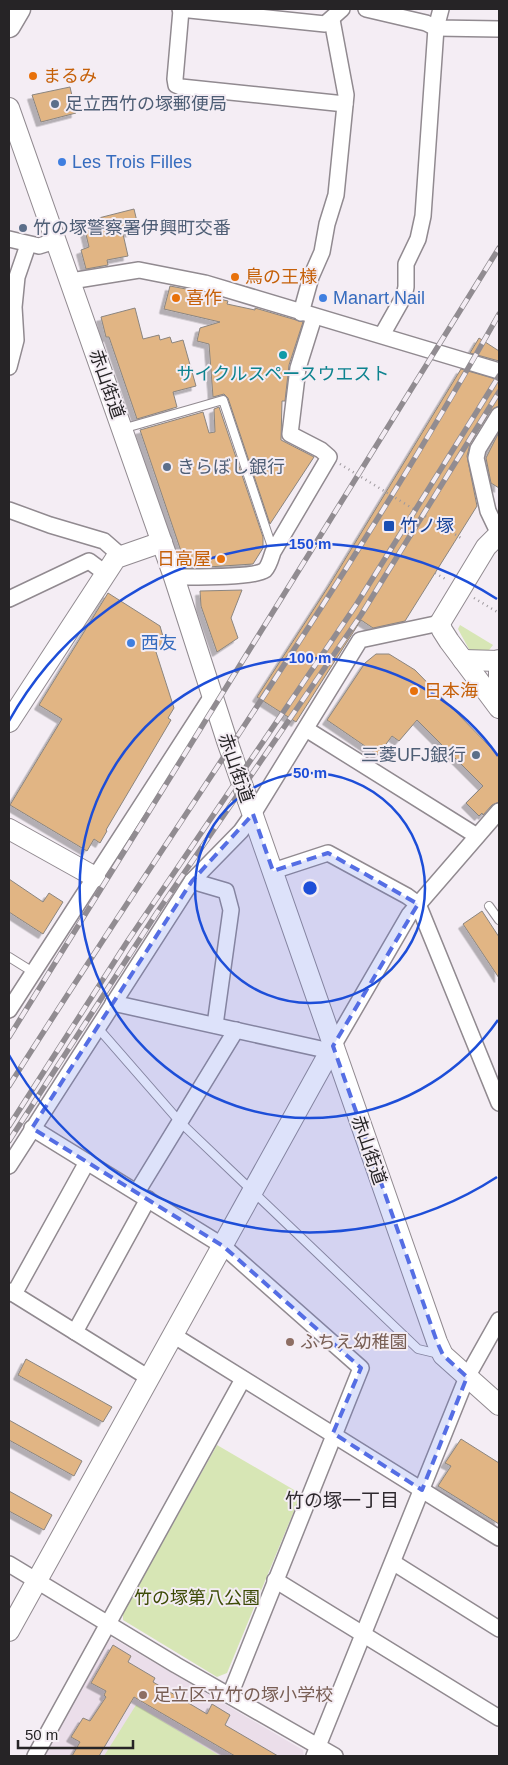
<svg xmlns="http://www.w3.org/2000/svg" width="508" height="1765" viewBox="0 0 508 1765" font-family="Helvetica,'Noto Sans JP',sans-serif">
	<defs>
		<filter id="shadow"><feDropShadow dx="-4.5" dy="4.5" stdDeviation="0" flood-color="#0004"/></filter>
	</defs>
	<rect width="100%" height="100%" fill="#f4edf4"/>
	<polygon fill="#ebdeea" points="114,1639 303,1750 304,1756 43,1756 108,1640"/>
	<g fill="#d7e6b5">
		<polygon points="460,625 493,645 486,654 470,651 458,629"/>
		<polygon points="217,1445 301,1494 227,1673 217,1677 123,1620 123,1613"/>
		<polygon points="136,1705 220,1756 104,1756"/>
	</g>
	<g fill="#e1b584" stroke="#8b857f" filter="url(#shadow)">
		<polygon points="70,87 76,113 41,122 32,95"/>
		<polygon points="134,209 139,230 123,234 128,256 107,260 108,265 86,269 81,250 89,247 83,222"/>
		<polygon points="170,286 202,292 202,295 228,301 227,304 255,310 255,308 303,322 289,365 285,401 282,401 281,440 314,457 270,524 228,398 224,394 213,397 209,344 197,341 200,328 220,322 164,309"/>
		<polygon points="135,308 143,339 159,335 160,340 170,337 172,343 183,340 196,386 173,392 177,407 137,419 109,337 106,337 101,317"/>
		<polygon points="479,338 499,351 499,361 470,353"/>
		<polygon points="461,369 499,380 499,406 491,410 470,444 467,456 477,506 405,621 373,628 361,620 296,722 257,697 330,584"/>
		<polygon points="219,407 263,537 263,548 253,564 193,568 186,566 140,430 203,412 209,433 215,432 214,409"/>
		<polygon points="499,432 499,488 491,483 486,458"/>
		<polygon points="242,590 231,618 238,638 217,652 201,606 200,591"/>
		<polygon points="108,593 160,626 164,640 156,652 174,708 168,718 171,720 106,830 107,831 100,843 94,839 87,851 10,805 62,719 39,705"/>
		<polygon points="376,654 389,654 415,670 499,756 499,802 492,805 483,815 482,813 479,816 466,803 483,786 417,720 399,741 392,736 378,755 327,720 365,663"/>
		<polygon points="9,879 43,902 49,893 63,902 43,934 9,912"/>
		<polygon points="482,911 499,937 499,978 463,924"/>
		<polygon points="26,1359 112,1407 103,1422 18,1375"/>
		<polygon points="9,1420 82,1461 74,1476 9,1440"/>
		<polygon points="461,1439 499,1463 499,1524 438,1486 451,1466 445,1463"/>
		<polygon points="9,1491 52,1515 44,1530 9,1511"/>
		<polygon points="113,1645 131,1656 128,1662 155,1678 153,1682 207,1714 212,1704 230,1715 225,1725 278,1756 235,1756 134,1697 99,1756 72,1756 80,1742 71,1737 83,1718 90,1721 106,1697 104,1695 106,1691 91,1683"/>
	</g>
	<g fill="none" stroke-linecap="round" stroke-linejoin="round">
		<defs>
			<g id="service">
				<polyline points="122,429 223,400 273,550"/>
				<polyline points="489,906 499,920"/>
				<polyline points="9,957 33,972"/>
				<polyline points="98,1028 180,1122 418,1349 439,1354"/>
			</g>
			<g id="minor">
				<polyline points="180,9 325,24 342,9"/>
				<polyline points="366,9 426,23 436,28 499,29"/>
				<polyline points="181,10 175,79 176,85 181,87 345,104"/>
				<polyline points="9,239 39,246 55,241"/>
				<polyline points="71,281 139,270 205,283 499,371"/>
				<polyline points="301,313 311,277 322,252 327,224 336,195 346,95 332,20"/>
				<polyline points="382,335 404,296 406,287 406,264 418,239 423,216 436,28 441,9"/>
				<polyline points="9,367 16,340 14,307 17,277 28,245"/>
				<polyline points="9,510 50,525 104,541 120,555"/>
				<polyline points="499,534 488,511 476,458 478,449 499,415"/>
				<path d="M174 577C191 577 254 578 265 570 269 566 271 558 273 552L329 457 321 450 290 434 298 368 314 317"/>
				<polyline points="9,599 89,561 105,573"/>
				<polyline points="306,729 477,836"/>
				<polyline points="273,871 328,853 407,896 418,904 499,1103"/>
				<polyline points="192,881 226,891 231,910 215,1025"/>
				<polyline points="113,1003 330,1051"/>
				<polyline points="9,1010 212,696"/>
				<polyline points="333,1046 409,915 499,811"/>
				<polyline points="32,1128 223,1246 361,1368 230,1695"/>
				<polyline points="9,1166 192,881 241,831 253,814 360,640 440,623"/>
				<polyline points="137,1192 236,1030"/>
				<polyline points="9,1291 149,1378"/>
				<polyline points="14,1294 87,1162"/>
				<polyline points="75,1332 148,1199"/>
				<polyline points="173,1335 499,1538"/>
				<polyline points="394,1563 499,1629"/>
				<polyline points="9,1564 176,1665 335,1756"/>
				<polyline points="275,1580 499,1718"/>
				<polyline points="35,1756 243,1379"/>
				<polyline points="314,1756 467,1377 499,1320"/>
			</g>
			<g id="tertiary">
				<polyline points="9,108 174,577 227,741 437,1342 443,1355 499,1405"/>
				<polyline points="499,534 486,547 440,623 442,630 449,641 499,708"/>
				<polyline points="463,660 499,661"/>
				<polyline points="499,660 499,685"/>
				<polyline points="9,722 116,558 162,542"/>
				<polyline points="9,829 95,877"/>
				<polyline points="9,1631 333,1046"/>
			</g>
			<polyline id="secondary" points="9,26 19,9"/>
		</defs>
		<use href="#service" stroke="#918a90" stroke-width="10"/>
		<use href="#minor" stroke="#918a90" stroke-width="18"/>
		<use href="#tertiary" stroke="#918a90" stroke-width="22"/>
		<use href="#secondary" stroke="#918a90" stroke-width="25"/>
		<g stroke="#9e999e" stroke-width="2.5" stroke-dasharray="1 4" stroke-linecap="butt">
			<polyline points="340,464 461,538"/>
			<polyline points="435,573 447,580"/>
			<polyline points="474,598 499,613"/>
		</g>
		<use href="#service" stroke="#fff" stroke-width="8"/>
		<use href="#minor" stroke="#fff" stroke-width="15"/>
		<use href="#tertiary" stroke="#fff" stroke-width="20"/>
		<use href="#secondary" stroke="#fff" stroke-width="22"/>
		<defs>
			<g id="rail">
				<polyline points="9,1037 499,248"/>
				<path d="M9 1086C172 828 350 580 499 314"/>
				<polyline points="9,1126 127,942 356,605 499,376"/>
				<polyline points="9,1141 156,914 361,615 499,392"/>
			</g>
		</defs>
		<use href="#rail" stroke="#918c91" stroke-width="5.5"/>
		<use href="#rail" stroke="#f4edf4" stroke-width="4" stroke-dasharray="11" stroke-linecap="butt"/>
	</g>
	<path fill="#556ee4" fill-opacity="0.2" stroke="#556ee4" stroke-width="4" stroke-dasharray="10 6" stroke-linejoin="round" d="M253 814 273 871 328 853 418 904 333 1046 437 1342 443 1355 467 1377 422 1490 333 1433 361 1368 223 1246 32 1128 192 881Z"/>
	<g fill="none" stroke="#1d4ed8" stroke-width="2.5">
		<circle cx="310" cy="888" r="115"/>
		<path d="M498 1020A230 230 0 1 1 498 756"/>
		<path d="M497 1177A344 344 0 0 1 9 1055M9 721A344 344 0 0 1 497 599"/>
	</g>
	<g fill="#e8710a" stroke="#f4edf4" stroke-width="2">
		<circle cx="33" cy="76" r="5"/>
		<circle cx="235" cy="277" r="5"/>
		<circle cx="176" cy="298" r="5"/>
		<circle cx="221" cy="559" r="5"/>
		<circle cx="414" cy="691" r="5"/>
	</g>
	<g fill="#5c6f8a" stroke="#f4edf4" stroke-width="2">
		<circle cx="55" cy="104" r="5"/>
		<circle cx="23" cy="228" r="5"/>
		<circle cx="167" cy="467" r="5"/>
		<circle cx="476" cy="755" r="5"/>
	</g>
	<g fill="#3f7fe0" stroke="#f4edf4" stroke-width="2">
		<circle cx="62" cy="162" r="5"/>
		<circle cx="323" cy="298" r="5"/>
		<circle cx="131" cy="643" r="5"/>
	</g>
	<circle fill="#0f9aa8" stroke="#f4edf4" stroke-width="2" cx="283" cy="355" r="5"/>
	<rect fill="#1a4fb4" stroke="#f4edf4" stroke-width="2" x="383" y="520" width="12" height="12" rx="2.5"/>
	<g fill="#8d6e63" stroke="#f4edf4" stroke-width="2">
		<circle cx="290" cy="1342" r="5"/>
		<circle cx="143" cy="1695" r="5"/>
	</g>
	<g text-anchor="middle" stroke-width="4" stroke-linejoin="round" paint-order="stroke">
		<g font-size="18" fill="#c56008" stroke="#f4edf4" text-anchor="start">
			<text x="43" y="82">まるみ</text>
			<text x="245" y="283">鳥の王様</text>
			<text x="186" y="304">喜作</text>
			<text x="211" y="565" text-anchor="end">日高屋</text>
			<text x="424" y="697">日本海</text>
		</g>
		<g font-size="18" fill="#4e5e75" stroke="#f4edf4" text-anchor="start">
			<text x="65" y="110">足立西竹の塚郵便局</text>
			<text x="33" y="234">竹の塚警察署伊興町交番</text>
			<text x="177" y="473">きらぼし銀行</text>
			<text x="466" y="761" text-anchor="end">三菱UFJ銀行</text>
		</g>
		<g font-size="18" fill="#366cbe" stroke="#f4edf4" text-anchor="start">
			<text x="72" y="168">Les Trois Filles</text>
			<text x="333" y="304">Manart Nail</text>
			<text x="141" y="649">西友</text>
		</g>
		<g font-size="18" fill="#0d838f" stroke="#f4edf4">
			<text x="283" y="380">サイクルスペースウエスト</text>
		</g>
		<g font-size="18" fill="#262426" stroke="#f4edf4">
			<text transform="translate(107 384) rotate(71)" y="6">赤山街道</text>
			<text transform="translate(236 768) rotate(71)" y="6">赤山街道</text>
			<text transform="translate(369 1150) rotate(71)" y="6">赤山街道</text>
		</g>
		<g font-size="18" fill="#164399" stroke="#f4edf4" text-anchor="start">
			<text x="400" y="532">竹ノ塚</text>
		</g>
		<g font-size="18" fill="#785e54" stroke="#f4edf4" text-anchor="start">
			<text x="300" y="1348">ふちえ幼稚園</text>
			<text x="153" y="1701">足立区立竹の塚小学校</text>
		</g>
		<g font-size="18" fill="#3d4b06" stroke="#f4edf4">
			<text x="197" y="1604">竹の塚第八公園</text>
		</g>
		<g font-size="19" fill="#2e292e" stroke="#f4edf4">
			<text x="342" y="1507">竹の塚一丁目</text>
		</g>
	</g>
	<circle cx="310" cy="888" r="8" fill="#1d4ed8" stroke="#f4edf4" stroke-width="2.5"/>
	<g font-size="15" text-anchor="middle" font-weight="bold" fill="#1d4ed8" stroke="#f4edf4" stroke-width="4" stroke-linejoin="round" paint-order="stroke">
		<text x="310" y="549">150 m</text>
		<text x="310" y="663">100 m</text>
		<text x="310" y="778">50 m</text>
	</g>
	<rect width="508" height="1765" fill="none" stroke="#262426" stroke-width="20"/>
	<path d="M18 1740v8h115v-8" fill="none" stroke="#262426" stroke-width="2.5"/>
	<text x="25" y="1740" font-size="15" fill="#262426" stroke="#f4edf4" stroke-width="4" paint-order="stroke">50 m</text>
</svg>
